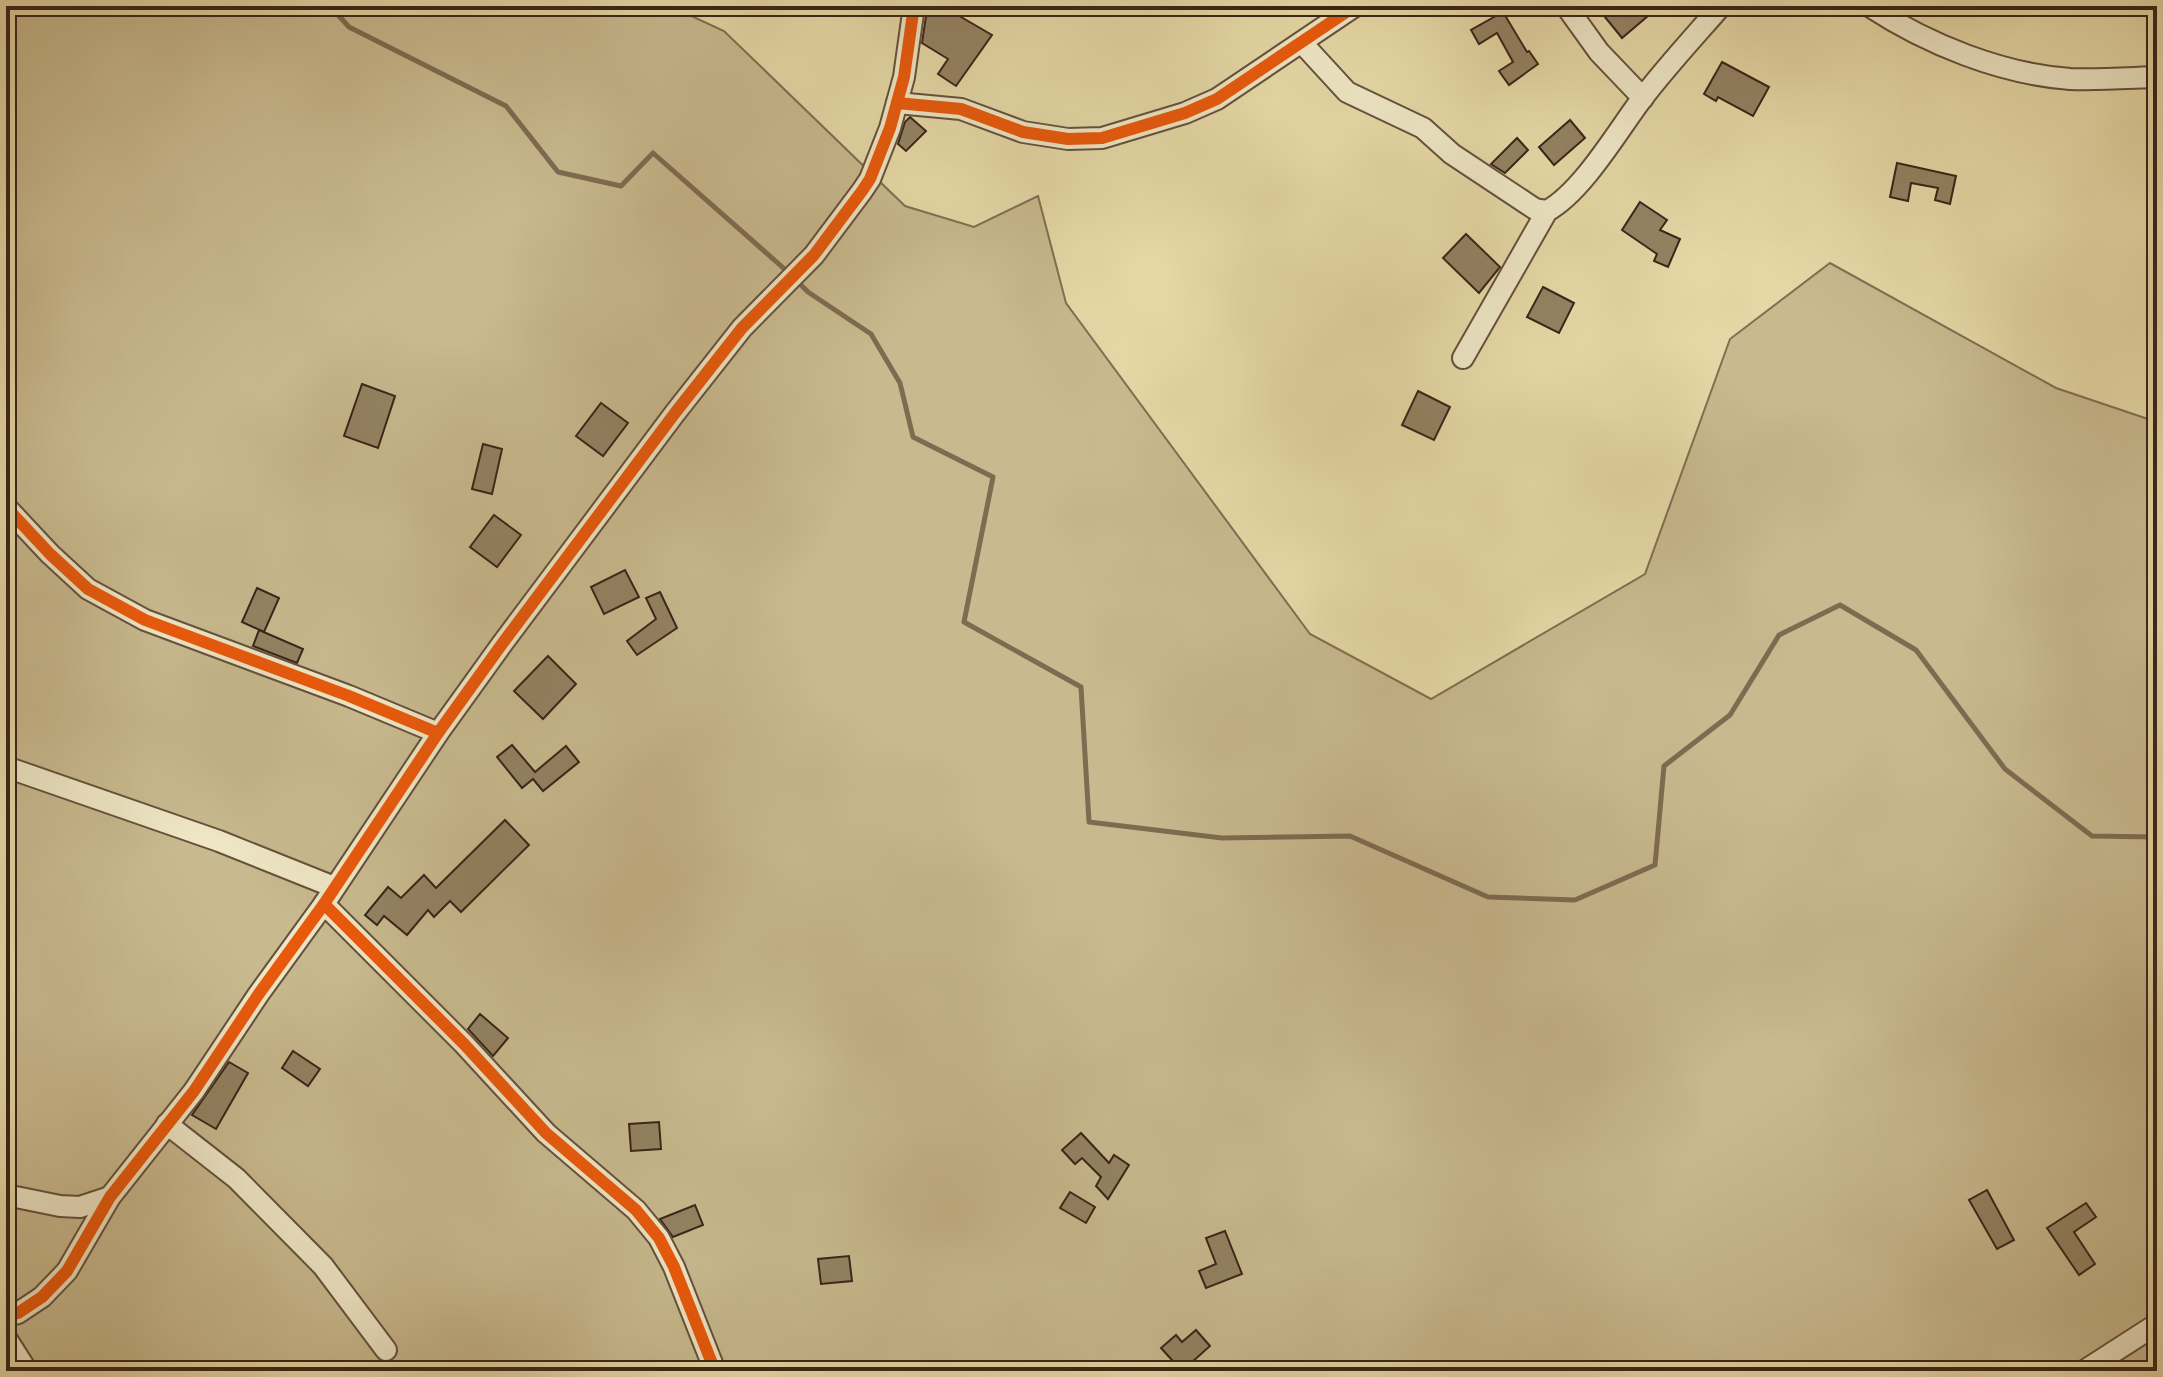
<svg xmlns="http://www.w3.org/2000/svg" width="2163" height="1377" viewBox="0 0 2163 1377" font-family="Alegreya,serif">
	<rect width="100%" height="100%" fill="#e5d8a6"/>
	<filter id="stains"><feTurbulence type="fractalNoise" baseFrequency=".0025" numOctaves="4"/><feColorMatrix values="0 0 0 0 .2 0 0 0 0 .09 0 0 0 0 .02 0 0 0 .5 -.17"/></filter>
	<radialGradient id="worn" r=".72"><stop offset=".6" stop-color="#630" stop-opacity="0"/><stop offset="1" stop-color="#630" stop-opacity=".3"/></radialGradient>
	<polygon fill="#c8b98e" stroke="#816e53" stroke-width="2" points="6,6 670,6 724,31 905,206 974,227 1038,196 1066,303 1310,634 1431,699 1645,574 1730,339 1830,263 2056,388 2157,422 2157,1371 6,1371"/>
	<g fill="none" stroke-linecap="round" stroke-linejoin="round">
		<g stroke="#7e6b50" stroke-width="5">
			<polyline points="330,6 349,27 506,106 558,172 621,186 653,153 789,273"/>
			<polyline points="796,280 808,292 871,334 900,383 913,437 993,477 964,622 1081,687 1089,822 1222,838 1350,836 1488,897 1575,900 1655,865 1664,766 1730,715 1779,635 1840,605 1916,650 2005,769 2092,836 2157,837"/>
		</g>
	</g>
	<g fill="#938262" stroke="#3a2418" stroke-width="2">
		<polygon points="932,6 942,6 992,35 956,86 938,74 948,59 922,43 926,16"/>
		<polygon points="1596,6 1642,6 1649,15 1622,38"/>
		<polygon points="1503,12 1527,52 1529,51 1538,64 1509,85 1499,71 1513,62 1497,33 1479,44 1471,30"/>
		<polygon points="1722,62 1769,87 1753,116 1718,97 1716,101 1704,94"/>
		<polygon points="910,117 926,131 906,151 898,144 905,122"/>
		<polygon points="1570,120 1585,138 1554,165 1539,147"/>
		<polygon points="1517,138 1528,150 1505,173 1491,164"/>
		<polygon points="1897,163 1956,176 1950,204 1935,200 1938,188 1911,183 1908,201 1890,197"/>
		<polygon points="1640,202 1667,220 1660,230 1680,239 1668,267 1654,261 1657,254 1622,230"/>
		<polygon points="1466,234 1500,267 1479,293 1443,258"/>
		<polygon points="1543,287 1574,303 1559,333 1527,317"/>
		<polygon points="362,384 395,396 378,448 344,436"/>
		<polygon points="1418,391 1450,407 1434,440 1402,425"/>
		<polygon points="601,403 628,423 603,456 576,436"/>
		<polygon points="483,444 502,449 492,494 472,489"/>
		<polygon points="494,515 521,535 497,567 470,547"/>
		<polygon points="625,570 639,597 604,614 591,587"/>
		<polygon points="257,588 279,598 264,632 242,622"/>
		<polygon points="660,592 677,628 637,655 627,641 656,619 646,598"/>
		<polygon points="259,630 303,649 297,663 253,646"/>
		<polygon points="548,656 576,684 543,719 514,691"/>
		<polygon points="512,745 535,772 566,746 579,762 543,791 533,779 522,788 497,757"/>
		<polygon points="505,820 529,845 461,912 450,901 434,917 428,910 407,935 384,916 377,925 365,915 388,887 401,898 424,875 436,888"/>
		<polygon points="480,1014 508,1038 493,1056 468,1029"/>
		<polygon points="293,1051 320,1069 308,1086 282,1068"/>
		<polygon points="229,1062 248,1073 216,1129 192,1115"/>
		<polygon points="659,1122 661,1149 631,1151 629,1124"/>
		<polygon points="1081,1133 1109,1163 1114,1155 1129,1165 1108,1199 1096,1186 1101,1177 1082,1158 1075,1164 1062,1150"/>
		<polygon points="1987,1190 2014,1240 1997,1249 1969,1200"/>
		<polygon points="1070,1192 1095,1207 1086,1223 1060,1208"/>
		<polygon points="2086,1203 2096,1217 2074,1232 2095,1264 2079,1275 2047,1228"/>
		<polygon points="695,1205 703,1225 673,1237 660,1219"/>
		<polygon points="1225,1231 1242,1274 1206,1288 1199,1271 1216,1264 1206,1238"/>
		<polygon points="849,1256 852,1281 821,1284 818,1259"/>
		<polygon points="1196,1330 1210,1346 1182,1371 1161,1348 1176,1335 1182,1342"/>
	</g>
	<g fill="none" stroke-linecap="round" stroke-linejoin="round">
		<defs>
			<g id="minor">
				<polyline points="1566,6 1599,52 1643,98"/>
				<path d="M1869 6C1927 44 2001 74 2070 79 2099 80 2128 78 2157 77"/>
				<polyline points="1302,43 1347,92 1423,128 1452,154 1535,209 1547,211"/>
				<polyline points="897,103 961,109 1023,132 1068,139 1102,138 1185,113 1217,99 1355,6"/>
				<path d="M1463 358 1547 211C1582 192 1617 132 1641 100 1666 67 1694 37 1721 6"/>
				<polyline points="6,507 50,554 88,589 145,620 349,696 438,733"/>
				<polyline points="6,767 219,841 334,887"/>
				<polyline points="324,904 464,1044 546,1133 636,1210 659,1238 674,1267 715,1371"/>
				<polyline points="167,1124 236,1178 323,1266 386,1350"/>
				<polyline points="6,1195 60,1206 80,1207 110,1197"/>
				<polyline points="6,1316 18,1313 42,1297 67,1271 110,1197 194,1091 258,995 324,904 438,733 502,644 675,413 742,328 814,255 862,191 870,179 890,128 904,77 914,6"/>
				<polyline points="6,1338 27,1371"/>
				<polyline points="2084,1371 2157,1324"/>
			</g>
		</defs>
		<use href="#minor" stroke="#65513c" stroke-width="24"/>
		<use href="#minor" stroke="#eee6c5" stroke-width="20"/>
		<defs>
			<g id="cycleway">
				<polyline points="897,103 961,109 1023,132 1068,139 1102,138 1185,113 1217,99 1355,6"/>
				<polyline points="6,507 50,554 88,589 145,620 349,696 438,733"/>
				<polyline points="324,904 464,1044 546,1133 636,1210 659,1238 674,1267 715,1371"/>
				<polyline points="6,1316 18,1313 42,1297 67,1271 110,1197 194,1091 258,995 324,904 438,733 502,644 675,413 742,328 814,255 862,191 870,179 890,128 904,77 914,6"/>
			</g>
		</defs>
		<use href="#cycleway" stroke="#eee6c5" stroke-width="17"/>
		<use href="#cycleway" stroke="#e8590c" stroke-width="12"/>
	</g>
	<rect width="2163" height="1377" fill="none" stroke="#e5d8a6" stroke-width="32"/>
	<rect x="8" y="8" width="2147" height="1361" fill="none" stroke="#3a2418" stroke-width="4"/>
	<rect x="16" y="16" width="2131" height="1345" fill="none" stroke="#3a2418" stroke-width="2"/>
	<rect width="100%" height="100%" filter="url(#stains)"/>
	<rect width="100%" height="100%" fill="url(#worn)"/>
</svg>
